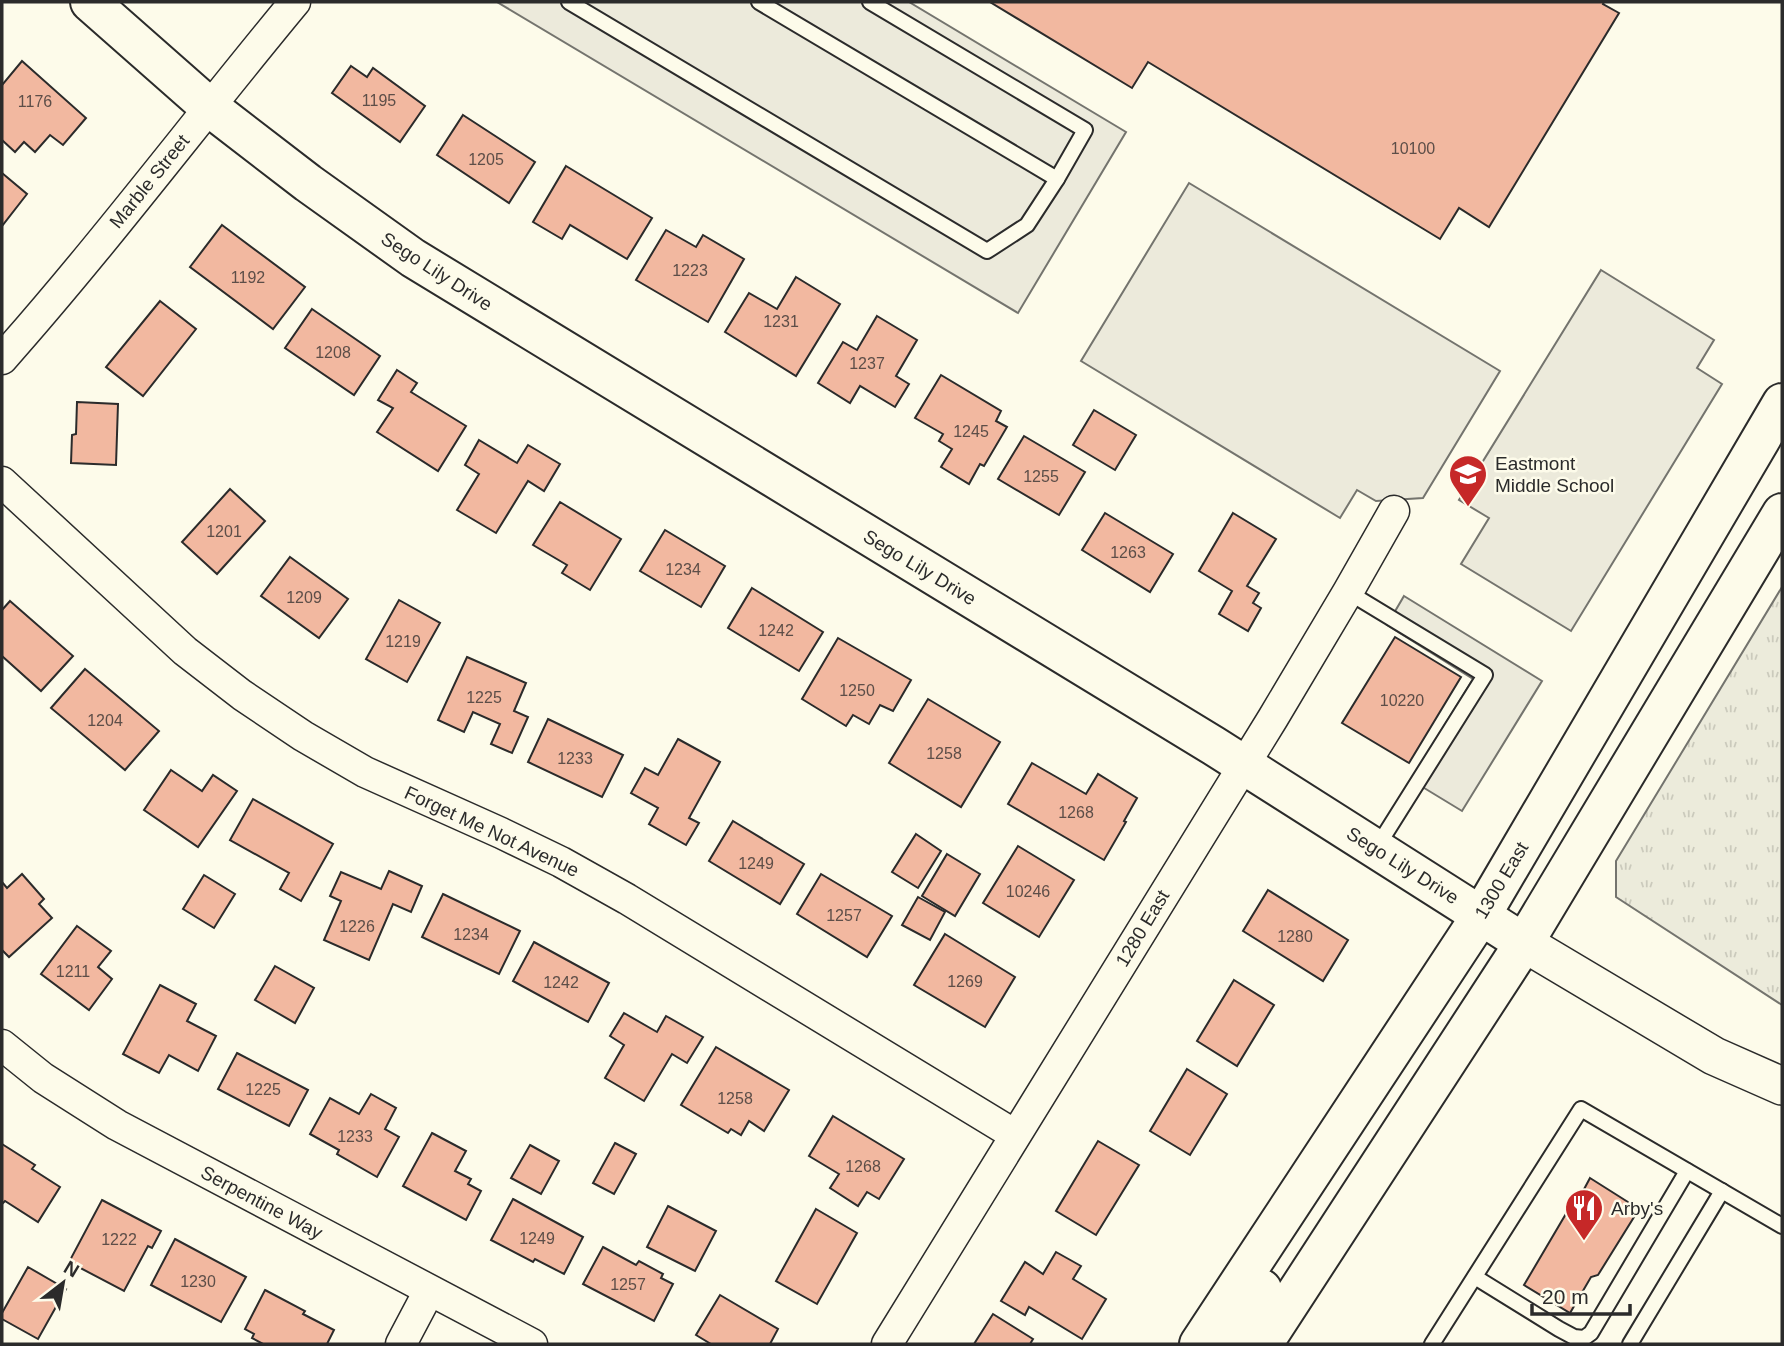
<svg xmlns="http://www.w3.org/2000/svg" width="1784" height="1346" viewBox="0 0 1784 1346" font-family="Helvetica,sans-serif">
	<defs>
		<pattern id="grass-tufts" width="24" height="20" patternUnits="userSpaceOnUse" patternTransform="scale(1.75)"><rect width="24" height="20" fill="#ecebdb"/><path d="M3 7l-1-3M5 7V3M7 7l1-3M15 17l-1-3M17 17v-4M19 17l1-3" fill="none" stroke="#cbcabc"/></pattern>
	</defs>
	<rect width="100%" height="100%" fill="#fdfbea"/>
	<polygon fill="url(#grass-tufts)" stroke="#74746e" stroke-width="2" points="1782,587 1782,1005 1616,897 1616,861"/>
	<g fill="#eceadb" stroke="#74746e" stroke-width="2">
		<polygon points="497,2 909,2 1126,132 1018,313"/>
		<polygon points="1189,183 1500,371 1423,498 1376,501 1357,490 1340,518 1081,361"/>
		<polygon points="1601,270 1714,340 1697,368 1722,384 1571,631 1461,564 1489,518 1459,500"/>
		<polygon points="1404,596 1542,681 1462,811 1411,780 1473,679 1387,625"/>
	</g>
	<g fill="#f2b8a0" stroke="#2b2b2b" stroke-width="2">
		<polygon points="990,2 1604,2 1603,4 1619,13 1489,227 1459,208 1440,239 1148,62 1132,88"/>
		<polygon points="22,61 86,118 63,145 50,135 35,152 24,142 15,152 2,140 2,85"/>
		<polygon points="351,66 367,77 373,68 425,106 400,142 332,93"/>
		<polygon points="463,115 535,162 509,203 437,155"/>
		<polygon points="566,166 652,218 627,259 570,225 562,239 533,222"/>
		<polygon points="2,173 27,194 2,226"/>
		<polygon points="222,225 305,287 273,329 190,267"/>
		<polygon points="666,230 696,247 703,235 744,259 708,322 636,280"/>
		<polygon points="796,277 840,304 796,376 725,332 749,293 777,309"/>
		<polygon points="160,301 196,329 143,396 106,367"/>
		<polygon points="312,309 380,356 354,395 285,348"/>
		<polygon points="877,316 917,340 896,376 909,384 895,407 860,386 850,403 818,383 843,342 857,350"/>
		<polygon points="397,370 417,383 411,392 466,426 438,471 377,432 393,408 378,400"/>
		<polygon points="941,375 1001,411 996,421 1007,427 984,466 980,464 969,484 941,467 952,449 939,441 943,434 915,418"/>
		<polygon points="77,402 118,404 116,465 71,463 72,435 76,434"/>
		<polygon points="1094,410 1136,435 1115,470 1073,445"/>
		<polygon points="1024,436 1085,472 1059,515 998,479"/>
		<polygon points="479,440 517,463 528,445 560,464 544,491 528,481 496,533 457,510 479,474 465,465"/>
		<polygon points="230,489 265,521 217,574 182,542"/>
		<polygon points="560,502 621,539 590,590 562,573 567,565 533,545"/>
		<polygon points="1105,513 1173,554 1150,592 1082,550"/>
		<polygon points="1233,513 1276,539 1247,586 1259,593 1253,603 1261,608 1248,631 1219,614 1232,591 1199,571"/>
		<polygon points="665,530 725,566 701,607 640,571"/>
		<polygon points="290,557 348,599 319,638 261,596"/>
		<polygon points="752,588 823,632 799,671 728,628"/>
		<polygon points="399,600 440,623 407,682 366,659"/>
		<polygon points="10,601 73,656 41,691 2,656 2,610"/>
		<polygon points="1395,637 1461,677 1409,763 1342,723"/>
		<polygon points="838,638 911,680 893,711 880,705 869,724 853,715 846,726 802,699"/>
		<polygon points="467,657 526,683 514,711 528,717 512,753 491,744 500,724 473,712 464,732 438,720"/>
		<polygon points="85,669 159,731 125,770 51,708"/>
		<polygon points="928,699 1000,742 961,807 889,763"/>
		<polygon points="548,719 623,755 602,797 528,762"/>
		<polygon points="678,739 720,762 689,818 699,823 686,845 649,824 658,808 631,793 645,768 658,775"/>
		<polygon points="1032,763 1086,794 1098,774 1137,798 1124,821 1126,822 1104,860 1008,804"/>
		<polygon points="171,770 202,791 213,775 237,791 198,847 144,810"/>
		<polygon points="253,799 333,844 301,901 280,889 289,873 230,840"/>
		<polygon points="733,821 804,864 780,904 709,861"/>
		<polygon points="916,834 941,851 918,888 892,872"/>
		<polygon points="1018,846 1074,880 1039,937 983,903"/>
		<polygon points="947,854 980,874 955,916 922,896"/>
		<polygon points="389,871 422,886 411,912 393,904 369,960 324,940 341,901 330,896 341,872 381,889"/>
		<polygon points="22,874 44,899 39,904 52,918 9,957 2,950 2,882 7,888"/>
		<polygon points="821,874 892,916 867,957 797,914"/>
		<polygon points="204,875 235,894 214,928 183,909"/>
		<polygon points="1268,890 1348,940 1323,981 1243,931"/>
		<polygon points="443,894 520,931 499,974 422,937"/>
		<polygon points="918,897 945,912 930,940 902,925"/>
		<polygon points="77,926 111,951 98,967 112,979 89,1010 41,974"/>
		<polygon points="945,934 1015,977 985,1027 914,985"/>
		<polygon points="534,942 609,983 588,1022 513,981"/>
		<polygon points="275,966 314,988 295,1023 255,1000"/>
		<polygon points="1234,980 1274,1005 1237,1066 1197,1041"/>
		<polygon points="160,985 196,1004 187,1021 216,1036 198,1071 169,1055 159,1073 123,1054"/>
		<polygon points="624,1013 657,1032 666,1016 703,1037 687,1063 672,1054 644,1101 605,1078 624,1045 610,1036"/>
		<polygon points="716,1047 789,1090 764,1131 749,1121 741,1135 731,1129 728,1133 681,1105"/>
		<polygon points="237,1053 308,1090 289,1126 218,1089"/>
		<polygon points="1187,1069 1227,1094 1190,1155 1150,1131"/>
		<polygon points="371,1094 396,1108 385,1129 399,1137 377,1177 337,1154 339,1150 310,1134 330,1098 359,1114"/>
		<polygon points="833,1116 904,1159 879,1199 867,1192 858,1206 830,1188 839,1174 809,1156"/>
		<polygon points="432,1133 466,1151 455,1171 471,1179 468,1184 481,1191 466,1220 403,1186"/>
		<polygon points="1098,1141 1139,1165 1096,1235 1056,1211"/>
		<polygon points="615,1143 636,1154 614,1194 593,1183"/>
		<polygon points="2,1144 35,1165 32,1169 60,1187 38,1222 5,1201 2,1204"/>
		<polygon points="530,1145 559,1161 541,1194 511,1178"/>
		<polygon points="1590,1178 1639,1209 1598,1275 1591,1277 1570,1313 1524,1285 1570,1207 1574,1208"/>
		<polygon points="513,1199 583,1237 564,1274 535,1259 533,1262 491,1240"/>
		<polygon points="102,1200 161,1231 152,1248 148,1246 124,1291 69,1262"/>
		<polygon points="668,1206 716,1231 695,1271 647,1247"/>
		<polygon points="816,1209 857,1233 817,1304 776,1281"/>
		<polygon points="175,1239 246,1277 221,1322 151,1285"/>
		<polygon points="603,1247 636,1265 639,1261 663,1274 661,1278 673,1284 654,1321 583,1284"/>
		<polygon points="1056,1252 1081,1266 1073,1279 1106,1299 1082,1339 1029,1307 1025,1315 1001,1301 1025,1262 1043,1274"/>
		<polygon points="28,1267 66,1289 38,1339 2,1319 2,1313"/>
		<polygon points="265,1290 305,1311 303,1314 334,1330 327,1344 263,1344 252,1338 254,1334 245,1329"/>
		<polygon points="720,1295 778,1329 770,1344 711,1344 696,1335"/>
		<polygon points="993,1314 1033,1339 1030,1344 974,1344"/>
	</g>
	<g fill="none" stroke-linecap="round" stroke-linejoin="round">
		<defs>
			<g id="service">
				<polyline points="569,2 987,251 1027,225 1057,179 759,2"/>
				<polyline points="870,2 1085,130 1057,179"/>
				<polyline points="1348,592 1485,675 1377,847"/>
				<polyline points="1475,1277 1559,1329 1574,1337 1584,1338 1591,1333 1687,1171"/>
				<polyline points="1432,1344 1581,1109 1782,1226"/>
				<polyline points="1630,1344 1722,1191"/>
			</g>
			<g id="minor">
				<path d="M2 359C104 244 197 120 295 2"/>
				<polyline points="2,482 185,651 242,695 303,736 365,772 501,833 561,862 627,899 1015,1135"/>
				<polyline points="2,1045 43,1078 117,1125 532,1344"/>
				<polyline points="401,1344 429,1291"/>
				<polyline points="887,1344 1273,718 1348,592 1394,511"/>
			</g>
			<polyline id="tertiary" points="1524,943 1714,1056 1782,1086"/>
			<polyline id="secondary" points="90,2 208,106 308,183 413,258 1214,746 1524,943"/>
			<g id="primary">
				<polyline points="1199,1344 1482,914 1782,403"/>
				<polyline points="1232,1344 1251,1315 1262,1289"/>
				<polyline points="1263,1344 1524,943 1782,513"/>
			</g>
		</defs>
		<use href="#service" stroke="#2b2b2b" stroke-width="18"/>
		<use href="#minor" stroke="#2b2b2b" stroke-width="33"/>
		<use href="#tertiary" stroke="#2b2b2b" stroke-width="40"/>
		<use href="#secondary" stroke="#2b2b2b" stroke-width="42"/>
		<use href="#primary" stroke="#2b2b2b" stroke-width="42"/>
		<use href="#service" stroke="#fdfbea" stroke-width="14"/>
		<use href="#minor" stroke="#fdfbea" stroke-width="30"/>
		<use href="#tertiary" stroke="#fdfbea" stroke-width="37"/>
		<use href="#secondary" stroke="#fdfbea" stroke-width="38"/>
		<use href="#primary" stroke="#fdfbea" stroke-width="38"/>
	</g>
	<defs>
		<symbol id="school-pin" viewBox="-11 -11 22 30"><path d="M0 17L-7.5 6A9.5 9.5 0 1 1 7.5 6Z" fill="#c62828" stroke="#fdfbea"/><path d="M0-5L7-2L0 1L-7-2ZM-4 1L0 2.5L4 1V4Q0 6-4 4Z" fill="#fff"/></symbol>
		<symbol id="restaurant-pin" viewBox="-11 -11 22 30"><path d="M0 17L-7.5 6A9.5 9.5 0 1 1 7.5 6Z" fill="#c62828" stroke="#fdfbea"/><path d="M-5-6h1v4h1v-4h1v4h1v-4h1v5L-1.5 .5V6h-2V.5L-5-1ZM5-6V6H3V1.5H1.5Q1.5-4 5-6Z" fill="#fff"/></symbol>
	</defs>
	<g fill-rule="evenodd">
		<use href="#school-pin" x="1446" y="452" width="44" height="60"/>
		<use href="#restaurant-pin" x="1562" y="1186" width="44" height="60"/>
	</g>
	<g text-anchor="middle" stroke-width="5" stroke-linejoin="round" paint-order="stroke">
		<g font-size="16" fill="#5d4e48">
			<text x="379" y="106">1195</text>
			<text x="35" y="107">1176</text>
			<text x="1413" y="154">10100</text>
			<text x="486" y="165">1205</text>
			<text x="690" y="276">1223</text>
			<text x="248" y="283">1192</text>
			<text x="781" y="327">1231</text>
			<text x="333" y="358">1208</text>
			<text x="867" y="369">1237</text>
			<text x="971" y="437">1245</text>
			<text x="1041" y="482">1255</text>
			<text x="224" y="537">1201</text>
			<text x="1128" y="558">1263</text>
			<text x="683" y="575">1234</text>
			<text x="304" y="603">1209</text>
			<text x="776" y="636">1242</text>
			<text x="403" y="647">1219</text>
			<text x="857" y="696">1250</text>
			<text x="484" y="703">1225</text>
			<text x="1402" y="706">10220</text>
			<text x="105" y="726">1204</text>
			<text x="944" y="759">1258</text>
			<text x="575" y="764">1233</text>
			<text x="1076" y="818">1268</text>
			<text x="756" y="869">1249</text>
			<text x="1028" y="897">10246</text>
			<text x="844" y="921">1257</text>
			<text x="357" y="932">1226</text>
			<text x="471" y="940">1234</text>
			<text x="1295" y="942">1280</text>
			<text x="73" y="977">1211</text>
			<text x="965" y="987">1269</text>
			<text x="561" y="988">1242</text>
			<text x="263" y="1095">1225</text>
			<text x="735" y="1104">1258</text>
			<text x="355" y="1142">1233</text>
			<text x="863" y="1172">1268</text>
			<text x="537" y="1244">1249</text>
			<text x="119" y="1245">1222</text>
			<text x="198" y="1287">1230</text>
			<text x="628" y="1290">1257</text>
		</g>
		<g font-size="19" fill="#2b2b2b" stroke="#fdfbea">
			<text transform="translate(149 181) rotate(-51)" y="7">Marble Street</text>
			<text transform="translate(437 271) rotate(33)" y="7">Sego Lily Drive</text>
			<text transform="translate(920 567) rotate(31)" y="7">Sego Lily Drive</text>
			<text transform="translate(492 831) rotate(25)" y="7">Forget Me Not Avenue</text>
			<text transform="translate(1403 865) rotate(32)" y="7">Sego Lily Drive</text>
			<text transform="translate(1501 880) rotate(-59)" y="7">1300 East</text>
			<text transform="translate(1142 928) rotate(-59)" y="7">1280 East</text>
			<text transform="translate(262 1202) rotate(28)" y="7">Serpentine Way</text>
		</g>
		<g font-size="19" fill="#2b2b2b" stroke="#fdfbea" text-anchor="start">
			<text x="1495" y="470">Eastmont<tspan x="1495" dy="22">Middle School</tspan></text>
			<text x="1611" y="1215">Arby's</text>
		</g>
	</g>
	<rect width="1784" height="1346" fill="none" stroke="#2b2b2b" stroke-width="7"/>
	<g transform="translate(63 1283) rotate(31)" stroke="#fdfbea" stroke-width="5" paint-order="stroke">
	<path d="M0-5L12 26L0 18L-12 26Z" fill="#2b2b2b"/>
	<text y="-10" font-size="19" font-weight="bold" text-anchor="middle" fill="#2b2b2b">N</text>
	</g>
	<path d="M1532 1304v10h98v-10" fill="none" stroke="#2b2b2b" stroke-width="3.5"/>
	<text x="1542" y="1304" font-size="21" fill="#2b2b2b" stroke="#fdfbea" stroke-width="5" paint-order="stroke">20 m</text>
</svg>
